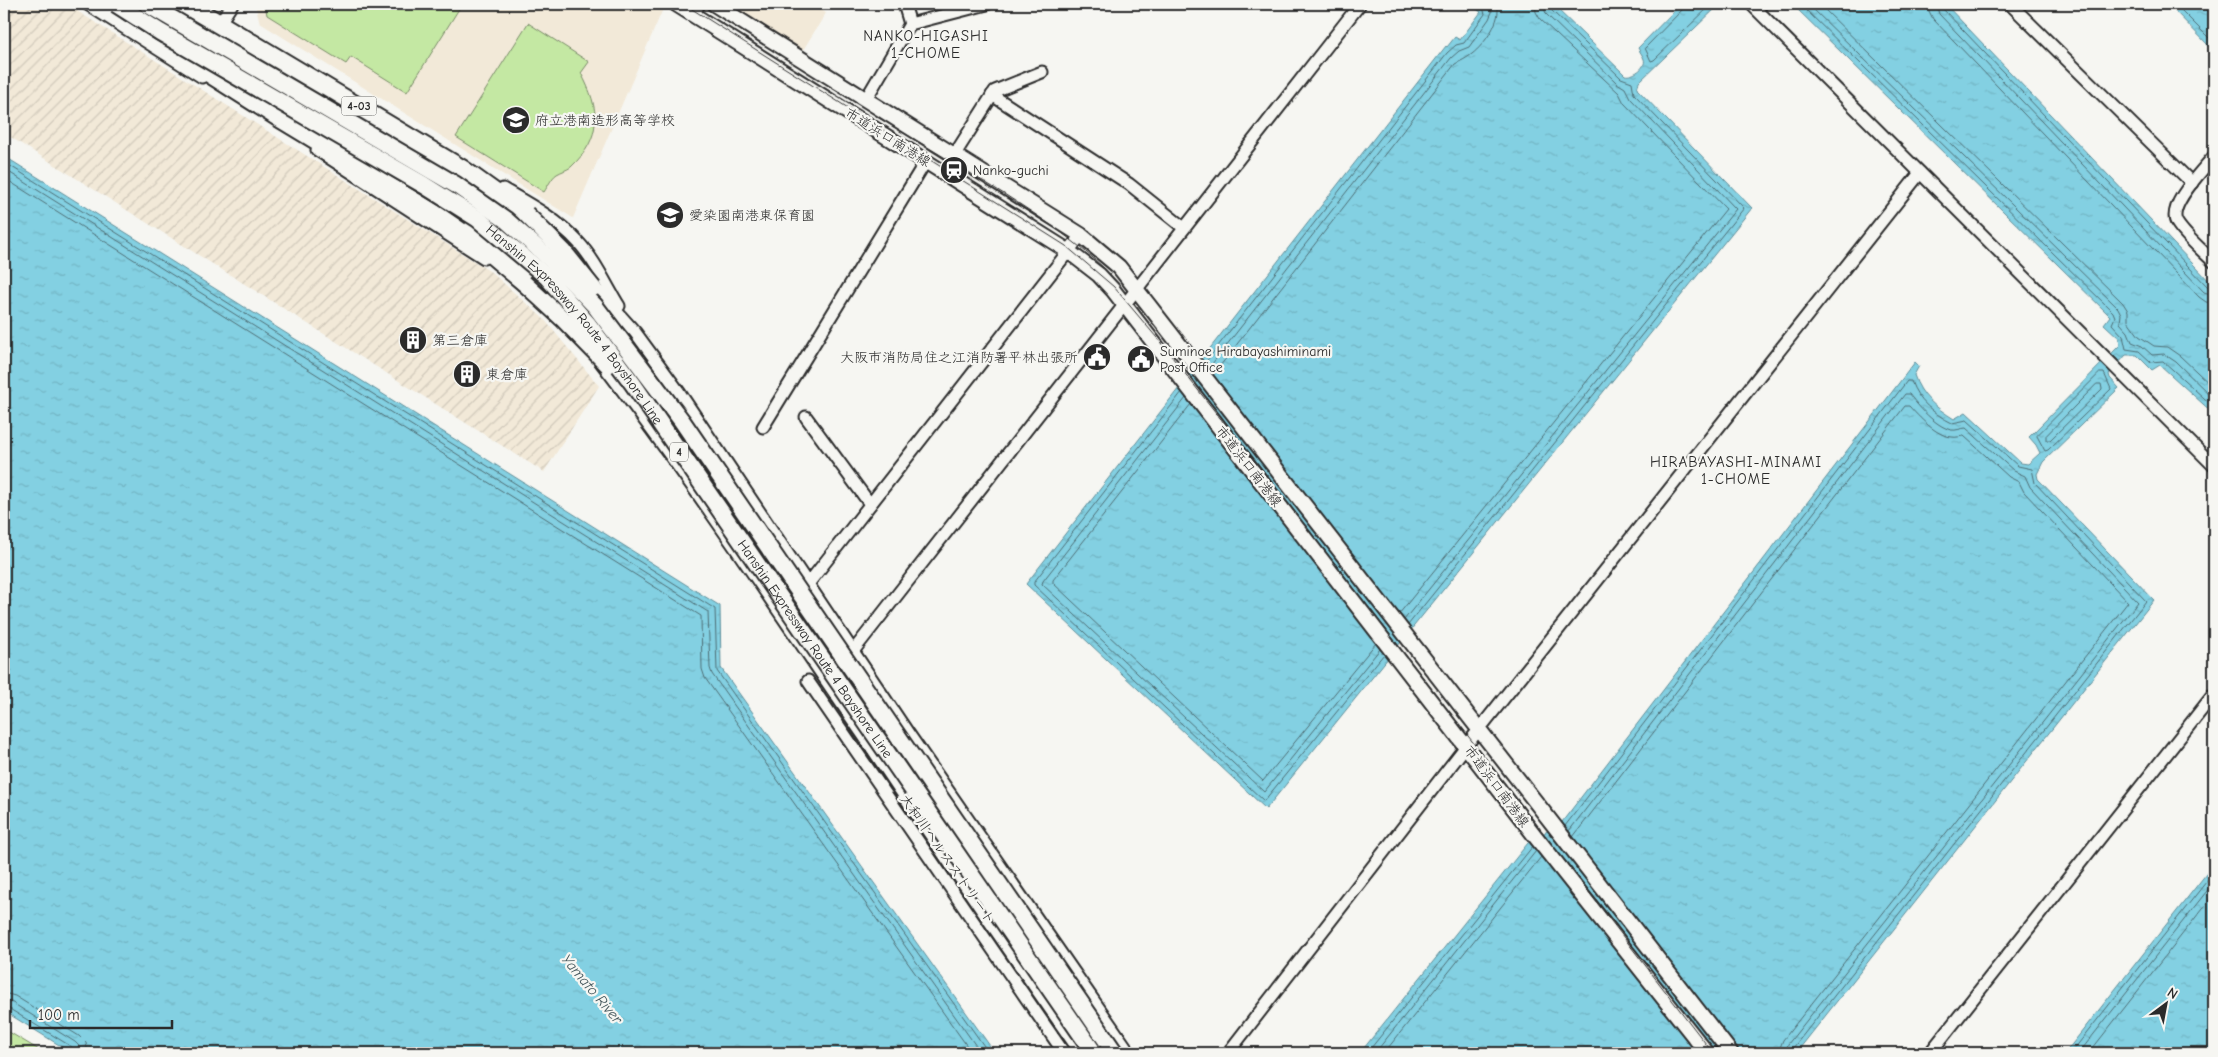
<svg xmlns="http://www.w3.org/2000/svg" width="2218" height="1057" viewBox="0 0 2218 1057" font-family="'Comic Neue','Klee One',sans-serif">
	<defs>
		<pattern id="industrial-furrows" width="10" height="10" patternUnits="userSpaceOnUse" patternTransform="scale(1.25)"><rect width="10" height="10" fill="#f2e9d8"/><path d="M-1 1l2-2M0 10L10 0M9 11l2-2" fill="none" stroke="#d0c8ba"/></pattern>
		<pattern id="water-ripples" width="26" height="14" patternUnits="userSpaceOnUse" patternTransform="scale(1.25)"><rect width="26" height="14" fill="#83d0e2"/><path d="M2 4q2-2 4 0t4 0M15 11q2-2 4 0t4 0" fill="none" stroke="#71b3c2"/></pattern>
	</defs>
	<rect width="100%" height="100%" fill="#f6f6f2"/>
	<filter id="ink" filterUnits="userSpaceOnUse"><feTurbulence type="fractalNoise" baseFrequency=".02" numOctaves="2"/><feDisplacementMap in="SourceGraphic" scale="10" xChannelSelector="R" yChannelSelector="G"/><feConvolveMatrix kernelMatrix="1 2 1 2 8 2 1 2 1" color-interpolation-filters="sRGB"/></filter>
	<g filter="url(#ink)">
		<g fill="#f2e9d8">
			<polygon points="255,4 656,4 663,9 573,218 260,23"/>
			<polygon points="730,4 812,4 826,13 803,50"/>
		</g>
		<polygon fill="url(#industrial-furrows)" points="4,4 66,4 491,272 544,319 599,386 544,472 4,133"/>
		<g fill="#c4e8a3" stroke="#788a67">
			<polygon points="265,4 462,4 407,92 351,57 346,64 267,15"/>
			<path d="M528 23 589 62 581 73C600 109 603 137 571 167 567 170 562 171 557 174 552 177 548 186 544 192L456 137Z"/>
			<polygon points="4,1029 44,1053 4,1053"/>
		</g>
		<g fill="url(#water-ripples)" stroke="#608e99">
			<path d="M1479 4H1552L1625 75C1632 77 1647 68 1644 59 1643 56 1640 52 1638 48L1681 4H1720L1639 82 1637 89 1752 208 1266 809 1026 584 1446 46 1447 47 1455 37 1460 40 1481 12 1475 8Z"/>
			<path d="M1792 4H1945L2214 286V414L2160 365 2152 370 2137 355H2126L2109 374 2110 378 2119 388 2043 462 2037 474 2038 479 2154 600 1796 1053H1360L1528 843 1562 822 1915 362 1919 366 1914 375C1921 396 1935 407 1954 419L1966 412 2021 463 2028 464 2040 453 2036 445 2029 437 2120 345 2119 338 2104 324 2110 316Z"/>
			<polygon points="2168,4 2214,4 2214,51"/>
			<polygon points="4,156 720,606 721,668 995,1053 72,1053 4,1011"/>
			<polygon points="2214,864 2214,1053 2065,1053"/>
		</g>
		<g fill="none" stroke-linecap="round" stroke-linejoin="round">
			<g stroke="#4e6d74" stroke-width="1">
				<polyline points="1684,4 1683,9 1645,48 1651,61 1654,60 1712,4"/>
				<polyline points="1800,4 2113,312 2115,317 2112,324 2123,336 2126,349 2139,351 2151,362 2163,361 2214,407"/>
				<polyline points="1808,4 2118,308 2121,314 2120,323 2128,332 2132,342 2142,346 2152,355 2164,354 2176,362 2214,399"/>
				<polyline points="1819,4 2123,303 2128,311 2128,321 2139,336 2154,346 2167,347 2180,356 2214,388"/>
				<polyline points="1928,4 1929,11 1933,19 2199,297 2206,302 2214,303"/>
				<polyline points="1936,4 1939,14 2204,292 2214,295"/>
				<polyline points="1942,4 1943,9 2208,287 2214,289"/>
				<polyline points="2175,4 2214,43"/>
				<polyline points="4,162 715,609 717,671 989,1053"/>
				<polyline points="4,169 708,612 710,668 712,674 981,1053"/>
				<polyline points="4,178 701,616 702,669 705,678 972,1053"/>
				<polyline points="1204,364 1447,53 1456,45 1464,43 1485,14 1482,4"/>
				<polyline points="1208,369 1451,58 1459,51 1469,47 1489,19 1492,12 1489,4"/>
				<polygon points="2100,373 2104,373 2111,389 2048,450 2045,451 2037,436"/>
				<path d="M1213 375 1455 64C1461 61 1467 58 1472 54 1484 45 1503 19 1497 4"/>
				<polygon points="2097,384 2101,384 2102,389 2050,440 2046,440 2046,436"/>
				<polyline points="1182,392 1034,582 1034,585 1264,801 1384,654"/>
				<polyline points="1186,398 1043,581 1042,584 1264,792 1380,649"/>
				<polyline points="1191,404 1053,580 1053,583 1263,781 1376,643"/>
				<polyline points="1399,614 1726,209 1624,103 1619,93 1540,19 1536,12 1535,4"/>
				<polyline points="1404,620 1736,209 1630,98 1625,88 1617,83 1546,14 1543,4"/>
				<polyline points="1408,625 1744,208 1634,94 1632,82 1621,78 1550,9 1549,4"/>
				<path d="M1565 826 1907 381H1911C1918 401 1934 414 1952 423L1967 420 2018 466 2032 469 2035 483 2146 601 1793 1048 1792 1053"/>
				<path d="M1569 831 1905 394H1909C1918 406 1935 426 1951 430 1956 431 1962 428 1966 428L2014 471 2025 476 2030 487 2138 602 1788 1044 1786 1053"/>
				<path d="M1573 837 1905 406H1909C1919 417 1936 436 1952 437 1956 438 1961 436 1964 436L2009 477 2019 482 2024 492 2128 602 1783 1040 1778 1053"/>
				<polyline points="4,993 15,996 79,1036 86,1043 88,1053"/>
				<polyline points="4,1001 11,1002 75,1042 79,1046 80,1053"/>
				<polyline points="4,1007 8,1008 72,1047 74,1053"/>
				<polyline points="1367,1053 1533,846"/>
				<polyline points="1375,1053 1536,851"/>
				<polyline points="1384,1053 1541,857"/>
				<polyline points="2071,1053 2214,872"/>
				<polyline points="2079,1053 2214,882"/>
				<polyline points="2089,1053 2214,894"/>
			</g>
			<defs>
				<g id="minor">
					<polyline points="87,4 202,77"/>
					<polyline points="105,4 121,14"/>
					<polyline points="171,4 316,94"/>
					<polyline points="1751,4 2214,466"/>
					<polyline points="2010,4 2192,183"/>
					<polyline points="694,15 699,4"/>
					<polyline points="223,18 232,4"/>
					<polyline points="910,24 987,4"/>
					<polyline points="992,95 1129,184 1184,228"/>
					<polyline points="866,99 910,24 904,4"/>
					<polyline points="360,120 482,191"/>
					<polyline points="317,150 484,258"/>
					<polyline points="955,154 995,91 1042,72"/>
					<path d="M2214 156C2204 169 2166 206 2177 223 2186 237 2202 250 2214 262"/>
					<path d="M503 189C529 204 557 219 578 242 595 260 606 285 619 306"/>
					<polyline points="470,227 520,268 537,285"/>
					<polyline points="590,282 635,332 679,392 908,733 1130,1053"/>
					<path d="M600 361C693 482 777 609 863 735 935 842 1007 948 1081 1053"/>
					<polyline points="806,417 870,504"/>
					<polyline points="763,427 926,161"/>
					<polyline points="808,584 1081,235"/>
					<polyline points="817,659 854,650 1360,4"/>
					<polyline points="808,681 1064,1053"/>
					<polyline points="1228,1053 1466,746 1920,173"/>
					<polyline points="1930,1053 2214,694"/>
				</g>
				<g id="major">
					<polyline points="676,4 1068,251 1099,275 1113,290 1535,836 1707,1053"/>
					<polyline points="714,4 1081,235 1119,267 1731,1053"/>
				</g>
				<g id="highway">
					<polyline points="188,4 462,168 526,214"/>
					<polyline points="169,44 212,76 278,118 435,213 467,235 524,283"/>
				</g>
			</defs>
			<use href="#minor" stroke="#2b2b2b" stroke-width="15"/>
			<use href="#major" stroke="#2b2b2b" stroke-width="18"/>
			<use href="#highway" stroke="#2b2b2b" stroke-width="20"/>
			<use href="#minor" stroke="#f6f6f2" stroke-width="11"/>
			<use href="#major" stroke="#f6f6f2" stroke-width="14"/>
			<use href="#highway" stroke="#f6f6f2" stroke-width="16"/>
			<g stroke="#2b2b2b" stroke-width="1">
				<polyline points="684,4 1066,246 1114,287 1157,338 1336,565 1713,1053"/>
				<path d="M877 117C920 142 962 168 1004 194 1040 217 1075 240 1105 269"/>
			</g>
			<defs>
				<g id="highway-bridge">
					<path id="s1" d="M116 4 160 32 424 185 478 219 546 276 588 324 633 384 1094 1053"/>
					<polyline points="147,4 456,185 506,220 551,260 595,306 682,421 1115,1053"/>
					<polyline points="526,214 564,252 593,288"/>
					<polyline points="524,283 564,320 608,365"/>
				</g>
			</defs>
			<use href="#highway-bridge" stroke="#2b2b2b" stroke-width="20" stroke-linecap="butt"/>
			<use href="#highway-bridge" stroke="#f6f6f2" stroke-width="16"/>
		</g>
	</g>
	<defs>
		<symbol id="school-disc" viewBox="-11 -11 22 22"><circle r="9.5" fill="#2b2b2b" stroke="#f6f6f2"/><path d="M0-5L7-2L0 1L-7-2ZM-4 1L0 2.5L4 1V4Q0 6-4 4Z" fill="#fff"/></symbol>
		<symbol id="station-disc" viewBox="-11 -11 22 22"><circle r="9.5" fill="#2b2b2b" stroke="#f6f6f2"/><path d="M-3-6H3Q5-6 5-4V2Q5 4 3 4L4.5 6H3L1.5 4h-3L-3 6H-4.5L-3 4Q-5 4-5 2V-4Q-5-6-3-6ZM-3.5-4v3h7v-3ZM-3.5 1v1.5H-2V1ZM2 1v1.5H3.5V1Z" fill="#fff"/></symbol>
		<symbol id="building-disc" viewBox="-11 -11 22 22"><circle r="9.5" fill="#2b2b2b" stroke="#f6f6f2"/><path d="M-4-6H4V6H1V3H-1V6H-4ZM-2.5-4.3h1.7v1.8h-1.7ZM.8-4.3h1.7v1.8H.8ZM-2.5-1h1.7V.8h-1.7ZM.8-1h1.7V.8H.8Z" fill="#fff"/></symbol>
		<symbol id="civic-disc" viewBox="-11 -11 22 22"><circle r="9.5" fill="#2b2b2b" stroke="#f6f6f2"/><path d="M-.6-6.5H3V-4.5H.6V-3L4-1V1h2V6H-6V1h2V-1L-.6-3ZM-1.2 2.5V6h2.4V2.5Z" fill="#fff"/></symbol>
	</defs>
	<g fill-rule="evenodd">
		<use href="#school-disc" x="500" y="104" width="32" height="32"/>
		<use href="#station-disc" x="938" y="154" width="32" height="32"/>
		<use href="#school-disc" x="654" y="199" width="32" height="32"/>
		<use href="#building-disc" x="397" y="324" width="32" height="32"/>
		<use href="#civic-disc" x="1081" y="341" width="32" height="32"/>
		<use href="#civic-disc" x="1125" y="343" width="32" height="32"/>
		<use href="#building-disc" x="451" y="358" width="32" height="32"/>
	</g>
	<g text-anchor="middle" stroke-width="4.5" stroke-linejoin="round" paint-order="stroke">
		<g fill="#f6f6f2" stroke="#686867" stroke-width="1">
			<rect x="341.5" y="96.5" width="35" height="19" rx="4"/>
			<rect x="670" y="442.5" width="18" height="19" rx="4"/>
		</g>
		<g font-size="12" font-weight="bold" fill="#2b2b2b">
			<text x="359" y="110">4-03</text>
			<text x="679" y="456">4</text>
		</g>
		<g font-size="14" fill="#2b2b2b" stroke="#f6f6f2" text-anchor="start">
			<text x="535" y="125">府立港南造形高等学校</text>
			<text x="973" y="175">Nanko-guchi</text>
			<text x="689" y="220">愛染園南港東保育園</text>
			<text x="432" y="345">第三倉庫</text>
			<text x="1160" y="356">Suminoe Hirabayashiminami<tspan x="1160" dy="16">Post Office</tspan></text>
			<text x="1078" y="362" text-anchor="end">大阪市消防局住之江消防署平林出張所</text>
			<text x="486" y="379">東倉庫</text>
		</g>
		<g font-size="14" fill="#2b2b2b" stroke="#f6f6f2">
			<text transform="translate(888 137) rotate(32)" y="5">市道浜口南港線</text>
			<text dy="5" stroke="none"><textPath href="#s1" startOffset="565">Hanshin Expressway Route 4 Bayshore Line</textPath></text>
			<text transform="translate(1249 466) rotate(52)" y="5">市道浜口南港線</text>
			<text dy="5" stroke="none"><textPath href="#s1" startOffset="970">Hanshin Expressway Route 4 Bayshore Line</textPath></text>
			<text transform="translate(1497 786) rotate(53)" y="5">市道浜口南港線</text>
			<text transform="translate(948 859) rotate(55)" y="5">大和川ヘルスストリート</text>
		</g>
		<g font-size="15" letter-spacing="1" fill="#2b2b2b" stroke="#f6f6f2">
			<text x="926" y="41">NANKO-HIGASHI<tspan x="926" dy="17">1-CHOME</tspan></text>
			<text x="1736" y="467">HIRABAYASHI-MINAMI<tspan x="1736" dy="17">1-CHOME</tspan></text>
		</g>
		<g font-size="15" font-style="italic" fill="#415459" stroke="#f6f6f2">
			<text transform="translate(592 989) rotate(50)" y="5">Yamato River</text>
		</g>
	</g>
	<rect width="2218" height="1057" fill="none" stroke="#f6f6f2" stroke-width="20"/>
	<rect x="10" y="10" width="2198" height="1037" fill="none" stroke="#2b2b2b" stroke-width="2" filter="url(#ink)"/>
	<g transform="translate(2166 1004) rotate(32)" stroke="#f6f6f2" stroke-width="4" paint-order="stroke">
	<path d="M0-4L9 19L0 12L-9 19Z" fill="#2b2b2b"/>
	<text y="-8" font-size="14" font-weight="bold" text-anchor="middle" fill="#2b2b2b">N</text>
	</g>
	<path d="M30 1020v8h142v-8" fill="none" stroke="#2b2b2b" stroke-width="2.5"/>
	<text x="38" y="1020" font-size="15" fill="#2b2b2b" stroke="#f6f6f2" stroke-width="4" paint-order="stroke">100 m</text>
</svg>
